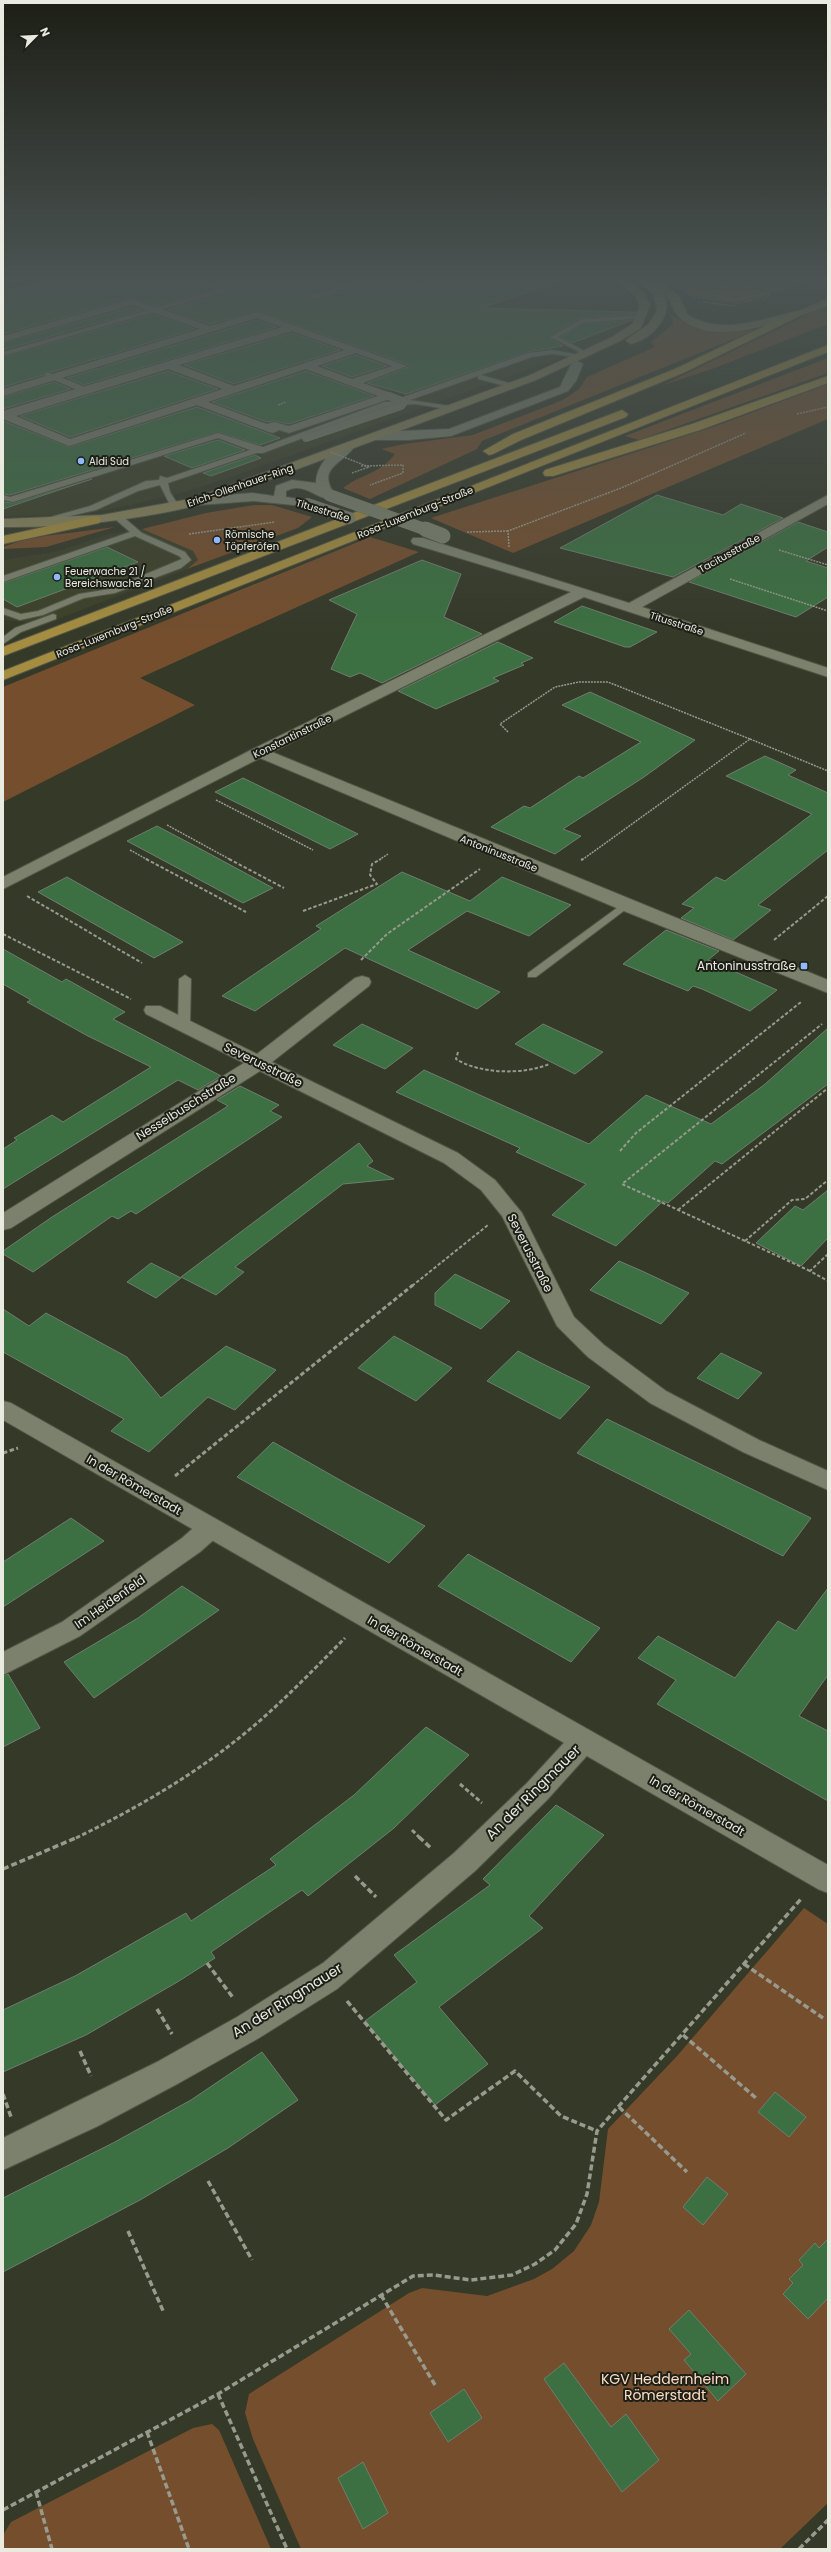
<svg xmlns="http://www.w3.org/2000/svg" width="831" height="2552" viewBox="0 0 831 2552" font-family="Poppins,sans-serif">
	<rect width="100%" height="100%" fill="#353928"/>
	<g fill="#3c4129">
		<polygon points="50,276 610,276 626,289 634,307 625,330 604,342 237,475 185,492 108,510 66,515 3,516 3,288"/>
		<polygon points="142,529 193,551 198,560 187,569 45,624 3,620 3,560 59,551 108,534"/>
	</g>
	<g fill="#744e2d">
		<polygon points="659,276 813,276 767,293 763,299 739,304 694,298"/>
		<polygon points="828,307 828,324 712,369 663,385 815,311"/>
		<path d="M670 313C695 333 725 330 756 330L482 441 477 449 370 499 343 488C363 473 378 475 395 454L381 449 404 444 473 435 563 400 579 389 587 377 655 347 651 342 673 324Z"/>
		<polygon points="828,358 828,373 639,440 625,436"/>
		<polygon points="828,384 828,419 513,553 431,518 716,426"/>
		<polygon points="254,505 272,505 312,517 298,528 187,569 198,560 193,551 142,529 206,513"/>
		<polygon points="115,527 46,547 3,549 3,547 20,541 45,536"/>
		<polygon points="370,537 419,552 140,678 195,705 3,802 3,687"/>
		<polygon points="804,1908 828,1924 828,2503 780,2549 301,2549 253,2439 245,2413 249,2394 409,2293 422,2288 487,2296 534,2279 552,2269 574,2251 591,2225 599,2202 608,2129 677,2056"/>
		<polygon points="212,2424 219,2430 271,2549 3,2549 3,2535 11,2522 193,2428"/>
	</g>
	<g fill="#3c6f41" stroke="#6f7e6f">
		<polygon points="58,276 367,276 308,295 318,299 386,276 403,276 409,280 460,284 466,279 458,276 563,276 564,281 480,308 636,312 635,314 580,318 549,337 563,346 528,352 406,394 367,383 408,367 408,365 258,311 210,324 167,310 225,292 224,287 156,306 132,298 3,334 3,291"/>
		<polygon points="132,307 142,310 3,350 3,343"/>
		<polygon points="152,314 195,329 52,372 47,371 43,375 3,387 3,357"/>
		<polygon points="257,320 277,327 84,385 67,378"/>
		<polygon points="632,320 572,343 561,337 583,324"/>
		<polygon points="292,333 340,350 234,384 184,365"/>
		<polygon points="356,355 387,366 352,377 322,366"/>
		<polygon points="168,371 218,389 70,437 20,416"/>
		<polygon points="306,371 374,396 289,424 274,421 267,422 212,402"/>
		<polygon points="54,382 71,389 3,409 3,397"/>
		<polygon points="197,407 280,438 260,445 218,432 10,495 3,494 3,421 69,447"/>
		<polygon points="218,440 245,450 192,468 164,456"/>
		<polygon points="255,455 261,458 211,476 203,473"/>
		<polygon points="92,479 56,491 3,509 3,502 13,503"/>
		<polygon points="657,495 723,515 741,504 783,518 673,577 560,548"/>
		<polygon points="798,522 828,532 828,547 806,561 828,568 828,597 796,617 689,582"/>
		<polygon points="107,547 138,562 17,607 3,599 3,583"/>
		<polygon points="422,560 461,574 444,617 482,634 382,683 360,673 350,677 331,669 357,614 329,600"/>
		<polygon points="582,606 657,632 630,647 625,647 554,622"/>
		<polygon points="498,642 533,658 521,663 524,665 493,678 499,681 436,709 398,691"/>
		<polygon points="590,692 695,740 644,777 563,829 581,836 555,854 491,827 524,806 530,808 579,776 583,778 641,742 562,705"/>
		<polygon points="765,756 796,770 788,775 828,793 828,850 758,905 771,910 733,940 681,918 694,908 682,904 716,877 725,881 812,814 726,776"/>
		<polygon points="243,778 280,796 358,834 330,849 215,792"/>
		<polygon points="157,826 195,846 273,888 243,903 127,841"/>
		<polygon points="402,872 470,901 502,877 571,905 529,936 467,911 408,950 500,992 477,1009 345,948 255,1011 222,996 321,929 316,926"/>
		<polygon points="67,877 104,898 183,942 154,958 38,892"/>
		<polygon points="666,930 719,951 708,960 777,990 750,1011 702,989 693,986 688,991 623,964"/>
		<polygon points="3,949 62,982 66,979 125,1012 113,1019 221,1076 198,1090 178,1080 3,1189 3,1149 17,1140 14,1138 52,1115 63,1122 151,1067 86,1035 27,1002 31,1000 3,984"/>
		<polygon points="362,1024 413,1048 385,1069 333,1045"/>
		<polygon points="543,1024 603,1052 575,1074 515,1044"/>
		<polygon points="828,1028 828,1084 722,1164 715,1161 668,1203 663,1201 616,1246 552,1215 586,1184 516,1152 520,1148 396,1092 424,1070 589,1144 646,1095 711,1124 764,1085"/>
		<polygon points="240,1086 279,1105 270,1111 282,1117 136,1214 131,1211 118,1219 112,1216 33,1272 3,1254 3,1251 52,1217 228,1106 217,1100"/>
		<polygon points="359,1143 373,1161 367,1166 394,1179 343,1184 235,1267 244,1272 216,1295 181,1277"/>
		<polygon points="828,1190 828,1238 801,1266 756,1243 795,1206 803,1210"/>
		<polygon points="619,1261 642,1271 689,1293 661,1324 590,1290"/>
		<polygon points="151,1263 181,1278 156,1298 127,1282"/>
		<polygon points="455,1274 510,1301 481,1329 435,1305 435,1293"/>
		<polygon points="3,1309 29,1326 46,1313 127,1357 161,1398 226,1346 276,1370 235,1410 208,1397 149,1452 111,1431 124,1419 3,1352"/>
		<polygon points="394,1336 452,1368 416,1401 358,1368"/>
		<polygon points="518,1351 541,1363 590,1387 560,1419 487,1381"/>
		<polygon points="721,1353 762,1373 738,1399 697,1378"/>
		<polygon points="607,1419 723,1475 811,1518 783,1556 577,1453"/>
		<polygon points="273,1442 347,1484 425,1526 389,1563 237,1477"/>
		<polygon points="71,1518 104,1541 3,1607 3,1562"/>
		<polygon points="468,1554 600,1628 571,1662 438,1586"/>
		<polygon points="182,1586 219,1610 94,1698 64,1662 138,1618"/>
		<polygon points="828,1588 828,1675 799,1716 828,1731 828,1801 657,1704 676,1680 638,1658 658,1636 735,1678 778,1621 796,1631"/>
		<polygon points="8,1674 40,1728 3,1747 3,1676"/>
		<polygon points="426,1727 469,1755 394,1828 308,1896 302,1890 211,1952 215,1958 179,1981 86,2035 3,2072 3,2010 75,1976 186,1913 191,1921 276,1865 270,1859 354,1795"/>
		<polygon points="556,1805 604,1835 529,1916 543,1928 439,2007 488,2064 435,2105 365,2021 417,1982 394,1955 490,1885 483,1879"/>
		<polygon points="262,2052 298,2100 228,2148 140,2200 3,2272 3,2198 113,2143 191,2100"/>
		<polygon points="775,2092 806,2117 789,2137 758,2112"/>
		<polygon points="707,2177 728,2194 703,2225 683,2207"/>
		<polygon points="828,2239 828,2298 808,2319 783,2294 793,2283 789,2279 803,2265 799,2260 815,2243 819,2248"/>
		<polygon points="689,2310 746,2374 718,2401 684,2360 691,2354 669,2329"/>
		<polygon points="564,2363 611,2427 626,2414 659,2460 622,2492 544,2379"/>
		<polygon points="464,2389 482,2418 448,2442 430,2413"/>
		<polygon points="363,2462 388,2513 363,2529 338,2478"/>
	</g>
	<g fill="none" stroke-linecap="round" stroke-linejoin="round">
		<polyline stroke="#505444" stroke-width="11" stroke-dasharray="11 5.5" stroke-linecap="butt" points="209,280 222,276"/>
		<defs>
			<g id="service">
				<polygon points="30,276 39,276 3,287 3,283"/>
				<polygon points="223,288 225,291 3,356 3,352"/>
				<polygon points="642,315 644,318 583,323 558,337 583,350 581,353 550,337 581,319"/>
				<polygon points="552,350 586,356 582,358 552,354 532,357 481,375 513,384 513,388 478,379 478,376 410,400 450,406 454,408 453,410 415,404 388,406 263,453 257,453 168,483 170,492 177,503 169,511 162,509 169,503 160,485 138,491 96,510 44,522 40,520 90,506 146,481 159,480 160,476 167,478 250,450 218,438 13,502 3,500 3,495 10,497 218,433 263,447 384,402 403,401 403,397 528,353"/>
				<polygon points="47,372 93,390 94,392 87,394 44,376"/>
				<polygon points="115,515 121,515 142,533 185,552 191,560 181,568 115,593 84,598 43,615 20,620 3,614 3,608 21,614 38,611 79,594 110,589 182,559 179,556 135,536 3,582 3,576 130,532 115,519"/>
				<polygon points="53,614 56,615 56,619 21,632 3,644 3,637 15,628"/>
				<polygon points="625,902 631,905 629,907 536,977 528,977 528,973"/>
				<polygon points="185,975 191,979 190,1025 184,1029 178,1025 179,979"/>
			</g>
			<g id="pedestrian">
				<polygon points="371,276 385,276 318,298 309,296"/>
				<path d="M404 276C415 275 458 273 465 280L460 283 409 279Z"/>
				<path d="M132 299 210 326 257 312 407 366 363 383 393 394V398L289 433 279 430 273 433 269 432 197 405 69 446 3 419V411L282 327 257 318 3 396V389L200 329 132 305 3 342V336ZM292 331 345 350 234 386 179 365ZM356 353 392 366 352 379 317 366ZM168 369 223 389 70 439 16 416ZM306 369 378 396 289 426 274 422 267 424 208 402Z"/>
			</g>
			<g id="minor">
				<polygon points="577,361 583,364 576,381 568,391 451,436 408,440 376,440 370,436 376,432 449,429 560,387 571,364"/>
				<path d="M349 442 355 446C342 465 316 467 335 495L334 498C317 502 305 480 286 491V497L312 501 313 504 312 507 253 501 199 505 193 501 199 497 253 493 274 496 276 486 292 480 316 483C316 466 332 447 349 442Z"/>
				<polygon points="828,495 828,504 642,607 828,668 828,677 584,597 272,752 828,980 828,993 619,909 260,758 3,889 3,877 253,749 571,592 413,544 411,541 413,538 423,538 629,603"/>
				<polygon points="362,976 369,978 371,982 369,986 272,1062 458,1153 495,1180 522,1213 574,1317 604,1345 666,1391 759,1440 828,1471 828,1490 743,1452 650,1403 588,1357 557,1326 502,1216 481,1190 444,1163 260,1071 11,1228 3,1230 3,1213 244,1063 146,1014 144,1010 146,1006 160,1006 257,1054 355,978"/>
				<polygon points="209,1520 218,1522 221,1529 218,1536 200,1552 80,1636 3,1675 3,1652 62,1622 182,1538 200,1522"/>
				<polygon points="583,1730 593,1733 597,1741 593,1749 547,1800 475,1871 337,1989 259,2038 179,2083 98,2126 3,2170 3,2138 157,2062 237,2017 323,1963 454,1853 527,1783 573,1733"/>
			</g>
			<polygon id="tertiary" points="3,1401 11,1403 828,1865 828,1893 818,1889 3,1420"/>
			<g id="secondary">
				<polygon points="12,276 27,276 3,284 3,278"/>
				<path d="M612 276H623L644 292 650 305 641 328 620 341 536 380 204 504C137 520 71 528 3 527V519L102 515 195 498 528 376 612 337 632 324 640 305 635 296Z"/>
				<path d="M633 276H644L654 283 662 282 679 296 688 315C723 335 760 320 796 311L801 314C797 319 788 320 782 321 752 329 707 342 681 319 673 313 672 301 664 294 674 316 652 339 631 344L626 341 627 339 649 324 657 310 654 295Z"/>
			</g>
			<polygon id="primary" points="828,299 828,306 796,317 791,314"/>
			<g id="trunk">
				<polygon points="828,299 828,305 821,305 821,301"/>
				<polygon points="796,311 800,312 800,316 683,373 521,440 493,454 489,455 483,451 513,434 675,369"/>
				<polygon points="828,345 828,352 3,680 3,671"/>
				<polygon points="828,376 828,383 700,430 553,476 545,476 543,473 545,470 692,424"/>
				<polygon points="622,410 628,414 626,417 3,656 3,647"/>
				<polygon points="94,516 99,517 101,520 99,523 3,544 3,536"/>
			</g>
		</defs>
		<use href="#service" stroke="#525546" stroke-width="2"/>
		<use href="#pedestrian" stroke="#525546" stroke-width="2"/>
		<use href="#minor" stroke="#525546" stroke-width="2"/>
		<use href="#tertiary" stroke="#525546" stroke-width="2"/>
		<use href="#secondary" stroke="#525546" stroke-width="2"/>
		<use href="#primary" stroke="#525546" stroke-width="2"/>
		<use href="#trunk" stroke="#525546" stroke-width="2"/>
		<g stroke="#979a8c" stroke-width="1.5" stroke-dasharray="2 1" stroke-linecap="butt">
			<polyline points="169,276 183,279"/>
			<polyline points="179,276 187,280"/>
			<path d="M739 276 734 284 715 288 714 293C741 308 748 292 769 294"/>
			<polyline points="734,284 752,287 759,293"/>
			<polyline points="764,300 770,293 819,276"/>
			<polyline points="703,302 736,306"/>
			<polyline points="278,405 286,402"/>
			<polyline points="797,414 828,407"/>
			<polyline points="361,466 403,465 403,473 370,485"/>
			<polyline points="467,532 508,531"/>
			<polyline points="189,534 275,522"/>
			<polyline points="509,547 508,531 621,488 746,433"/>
			<polyline points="779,550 828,565"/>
			<polyline points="730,579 828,611"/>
			<polyline points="508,732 500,724 555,687 579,682 608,682 750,739 582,860"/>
			<polyline points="750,739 828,771"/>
			<polyline points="216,800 313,850"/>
			<polyline points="167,825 231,860"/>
			<polyline points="130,850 148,860"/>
			<polyline points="379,860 388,854"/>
		</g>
		<g stroke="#979a8c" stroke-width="2" stroke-dasharray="3.5 2" stroke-linecap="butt">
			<polyline points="146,859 246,912"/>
			<polyline points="229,859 284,888"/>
			<polyline points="581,860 583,859"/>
			<polyline points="27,896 142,963"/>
			<polyline points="303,911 377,884 370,875 372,864 381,859"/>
			<polyline points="3,934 131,999"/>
			<polyline points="774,940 828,896"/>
			<polyline points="361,960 387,934 480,869"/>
			<path d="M458 1052 456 1059C479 1074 524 1075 549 1064"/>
			<polyline points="620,1151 636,1133 801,1002"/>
			<polyline points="678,1210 828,1088"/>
			<polyline points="745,1241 792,1200 805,1199 828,1180"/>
			<polyline points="828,1254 810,1271 828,1281"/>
			<polyline points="810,1271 622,1184 822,1024"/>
			<polyline points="412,1286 488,1225"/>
		</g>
		<g stroke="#979a8c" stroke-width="3" stroke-dasharray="4.5 2.5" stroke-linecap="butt">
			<polyline points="3,1453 18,1448"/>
			<polyline points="175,1476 413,1285"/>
			<polyline points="460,1784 482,1803"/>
			<polyline points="412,1830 420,1838"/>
			<path d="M76 1838C133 1810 189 1778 239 1738 277 1708 311 1672 345 1638"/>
		</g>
		<g stroke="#979a8c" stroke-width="3.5" stroke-dasharray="6 3" stroke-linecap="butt">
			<polyline points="419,1837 432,1849"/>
			<polyline points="3,1869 78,1837"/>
			<polyline points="355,1876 376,1897"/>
			<polyline points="207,1963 234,1999"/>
			<polyline points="744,1964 823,2018"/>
			<polyline points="347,2001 446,2120 515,2071 561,2116 597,2131"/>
			<polyline points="157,2009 172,2034"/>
			<polyline points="683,2035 756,2098"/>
			<polyline points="80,2051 91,2076"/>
			<polyline points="3,2094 11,2117"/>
			<polyline points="619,2107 687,2172"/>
			<polyline points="208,2181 252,2260"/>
			<polyline points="128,2231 164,2313"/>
			<polyline points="381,2295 435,2385"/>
			<polyline points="218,2394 287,2549"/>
			<polyline points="147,2432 189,2549"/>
			<polyline points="36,2492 52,2549"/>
			<polyline points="3,2510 218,2394 413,2276 434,2275 471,2280 512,2275 535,2264 555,2250 576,2224 587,2194 597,2131 801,1899"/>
			<polyline points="799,2549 828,2520"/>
		</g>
		<use href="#service" fill="#7c816d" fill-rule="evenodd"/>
		<use href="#pedestrian" fill="#7c816d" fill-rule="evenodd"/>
		<use href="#minor" fill="#7c816d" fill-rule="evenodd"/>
		<use href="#tertiary" fill="#7c816d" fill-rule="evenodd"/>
		<use href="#secondary" fill="#8b855c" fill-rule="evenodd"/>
		<use href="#primary" fill="#9a894b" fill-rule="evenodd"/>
		<use href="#trunk" fill="#a48c40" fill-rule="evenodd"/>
		<defs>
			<polyline id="service-bridge" points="306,438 401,406 404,402 389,396"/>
			<g id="minor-bridge-far1">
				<polyline points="329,495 427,530"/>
				<polyline points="307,504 349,518"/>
			</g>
			<polyline id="minor-bridge" points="425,529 443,536"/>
		</defs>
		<use href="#service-bridge" stroke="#525546" stroke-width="8" stroke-linecap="butt"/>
		<use href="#minor-bridge-far1" stroke="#525546" stroke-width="12" stroke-linecap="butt"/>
		<use href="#minor-bridge" stroke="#525546" stroke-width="16" stroke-linecap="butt"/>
		<polyline stroke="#979a8c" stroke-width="1.5" stroke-dasharray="2 1" stroke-linecap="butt" points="331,452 369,467 352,473"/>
		<use href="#service-bridge" stroke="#7c816d" stroke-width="8"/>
		<use href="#minor-bridge-far1" stroke="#7c816d" stroke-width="12"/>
		<use href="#minor-bridge" stroke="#7c816d" stroke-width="15"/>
	</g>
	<linearGradient id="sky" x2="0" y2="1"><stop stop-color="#1d1f16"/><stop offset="0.44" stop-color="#4b5453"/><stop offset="1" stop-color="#4b5453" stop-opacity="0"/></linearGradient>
	<rect width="831" height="633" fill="url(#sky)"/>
	<g fill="#8fb8fd" stroke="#1d1f17" stroke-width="1.5">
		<circle cx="81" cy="461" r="4"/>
		<circle cx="217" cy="540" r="4"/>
		<circle cx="57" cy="577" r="4"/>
		<rect x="800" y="962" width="8" height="8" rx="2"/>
	</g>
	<g text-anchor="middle" stroke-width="4" stroke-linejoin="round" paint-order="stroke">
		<g font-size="10" fill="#e9ebe0" stroke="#1d1f17" text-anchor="start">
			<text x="89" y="465">Aldi Süd</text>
			<text x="225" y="538">Römische<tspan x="225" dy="12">Töpferöfen</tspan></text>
			<text x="65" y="575">Feuerwache 21 /<tspan x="65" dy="12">Bereichswache 21</tspan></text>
		</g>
		<g font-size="10" fill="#e9ebe0" stroke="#1d1f17">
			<text transform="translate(240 485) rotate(-19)" y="4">Erich-Ollenhauer-Ring</text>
			<text transform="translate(323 510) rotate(17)" y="4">Titusstraße</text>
			<text transform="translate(415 512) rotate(-22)" y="4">Rosa-Luxemburg-Straße</text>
			<text transform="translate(729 553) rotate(-29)" y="4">Tacitusstraße</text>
			<text transform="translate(677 623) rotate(18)" y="4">Titusstraße</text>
			<text transform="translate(114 631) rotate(-22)" y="4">Rosa-Luxemburg-Straße</text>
			<text transform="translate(292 736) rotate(-26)" y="4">Konstantinstraße</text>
			<text transform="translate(499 853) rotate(22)" y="4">Antoninusstraße</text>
		</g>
		<g font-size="12" fill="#e9ebe0" stroke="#1d1f17" text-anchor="end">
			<text x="796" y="970">Antoninusstraße</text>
		</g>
		<g font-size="12" fill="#e9ebe0" stroke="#1d1f17">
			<text transform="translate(263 1065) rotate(26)" y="4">Severusstraße</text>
			<text transform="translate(186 1107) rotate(-32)" y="4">Nesselbuschstraße</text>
			<text transform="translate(530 1253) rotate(63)" y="4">Severusstraße</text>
			<text transform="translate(134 1485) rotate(30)" y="4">In der Römerstadt</text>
			<text transform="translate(110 1602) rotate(-35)" y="4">Im Heidenfeld</text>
			<text transform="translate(415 1646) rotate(30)" y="4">In der Römerstadt</text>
			<text transform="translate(697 1806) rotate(30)" y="4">In der Römerstadt</text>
		</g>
		<g font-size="14" fill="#e9ebe0" stroke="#1d1f17">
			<text transform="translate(533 1792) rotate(-45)" y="5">An der Ringmauer</text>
			<text transform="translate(287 2000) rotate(-32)" y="5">An der Ringmauer</text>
		</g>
		<g font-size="14" fill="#fddec4" stroke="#1d1f17">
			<text x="665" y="2384">KGV Heddernheim<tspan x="665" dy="16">Römerstadt</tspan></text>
		</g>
	</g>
	<rect width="831" height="2552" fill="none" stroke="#e9ebe0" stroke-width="8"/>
	<g transform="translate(36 36) rotate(66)" stroke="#1d1f17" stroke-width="3" paint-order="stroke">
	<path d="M0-3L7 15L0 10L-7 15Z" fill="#e9ebe0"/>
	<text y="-6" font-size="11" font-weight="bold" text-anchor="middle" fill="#e9ebe0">N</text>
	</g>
</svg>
